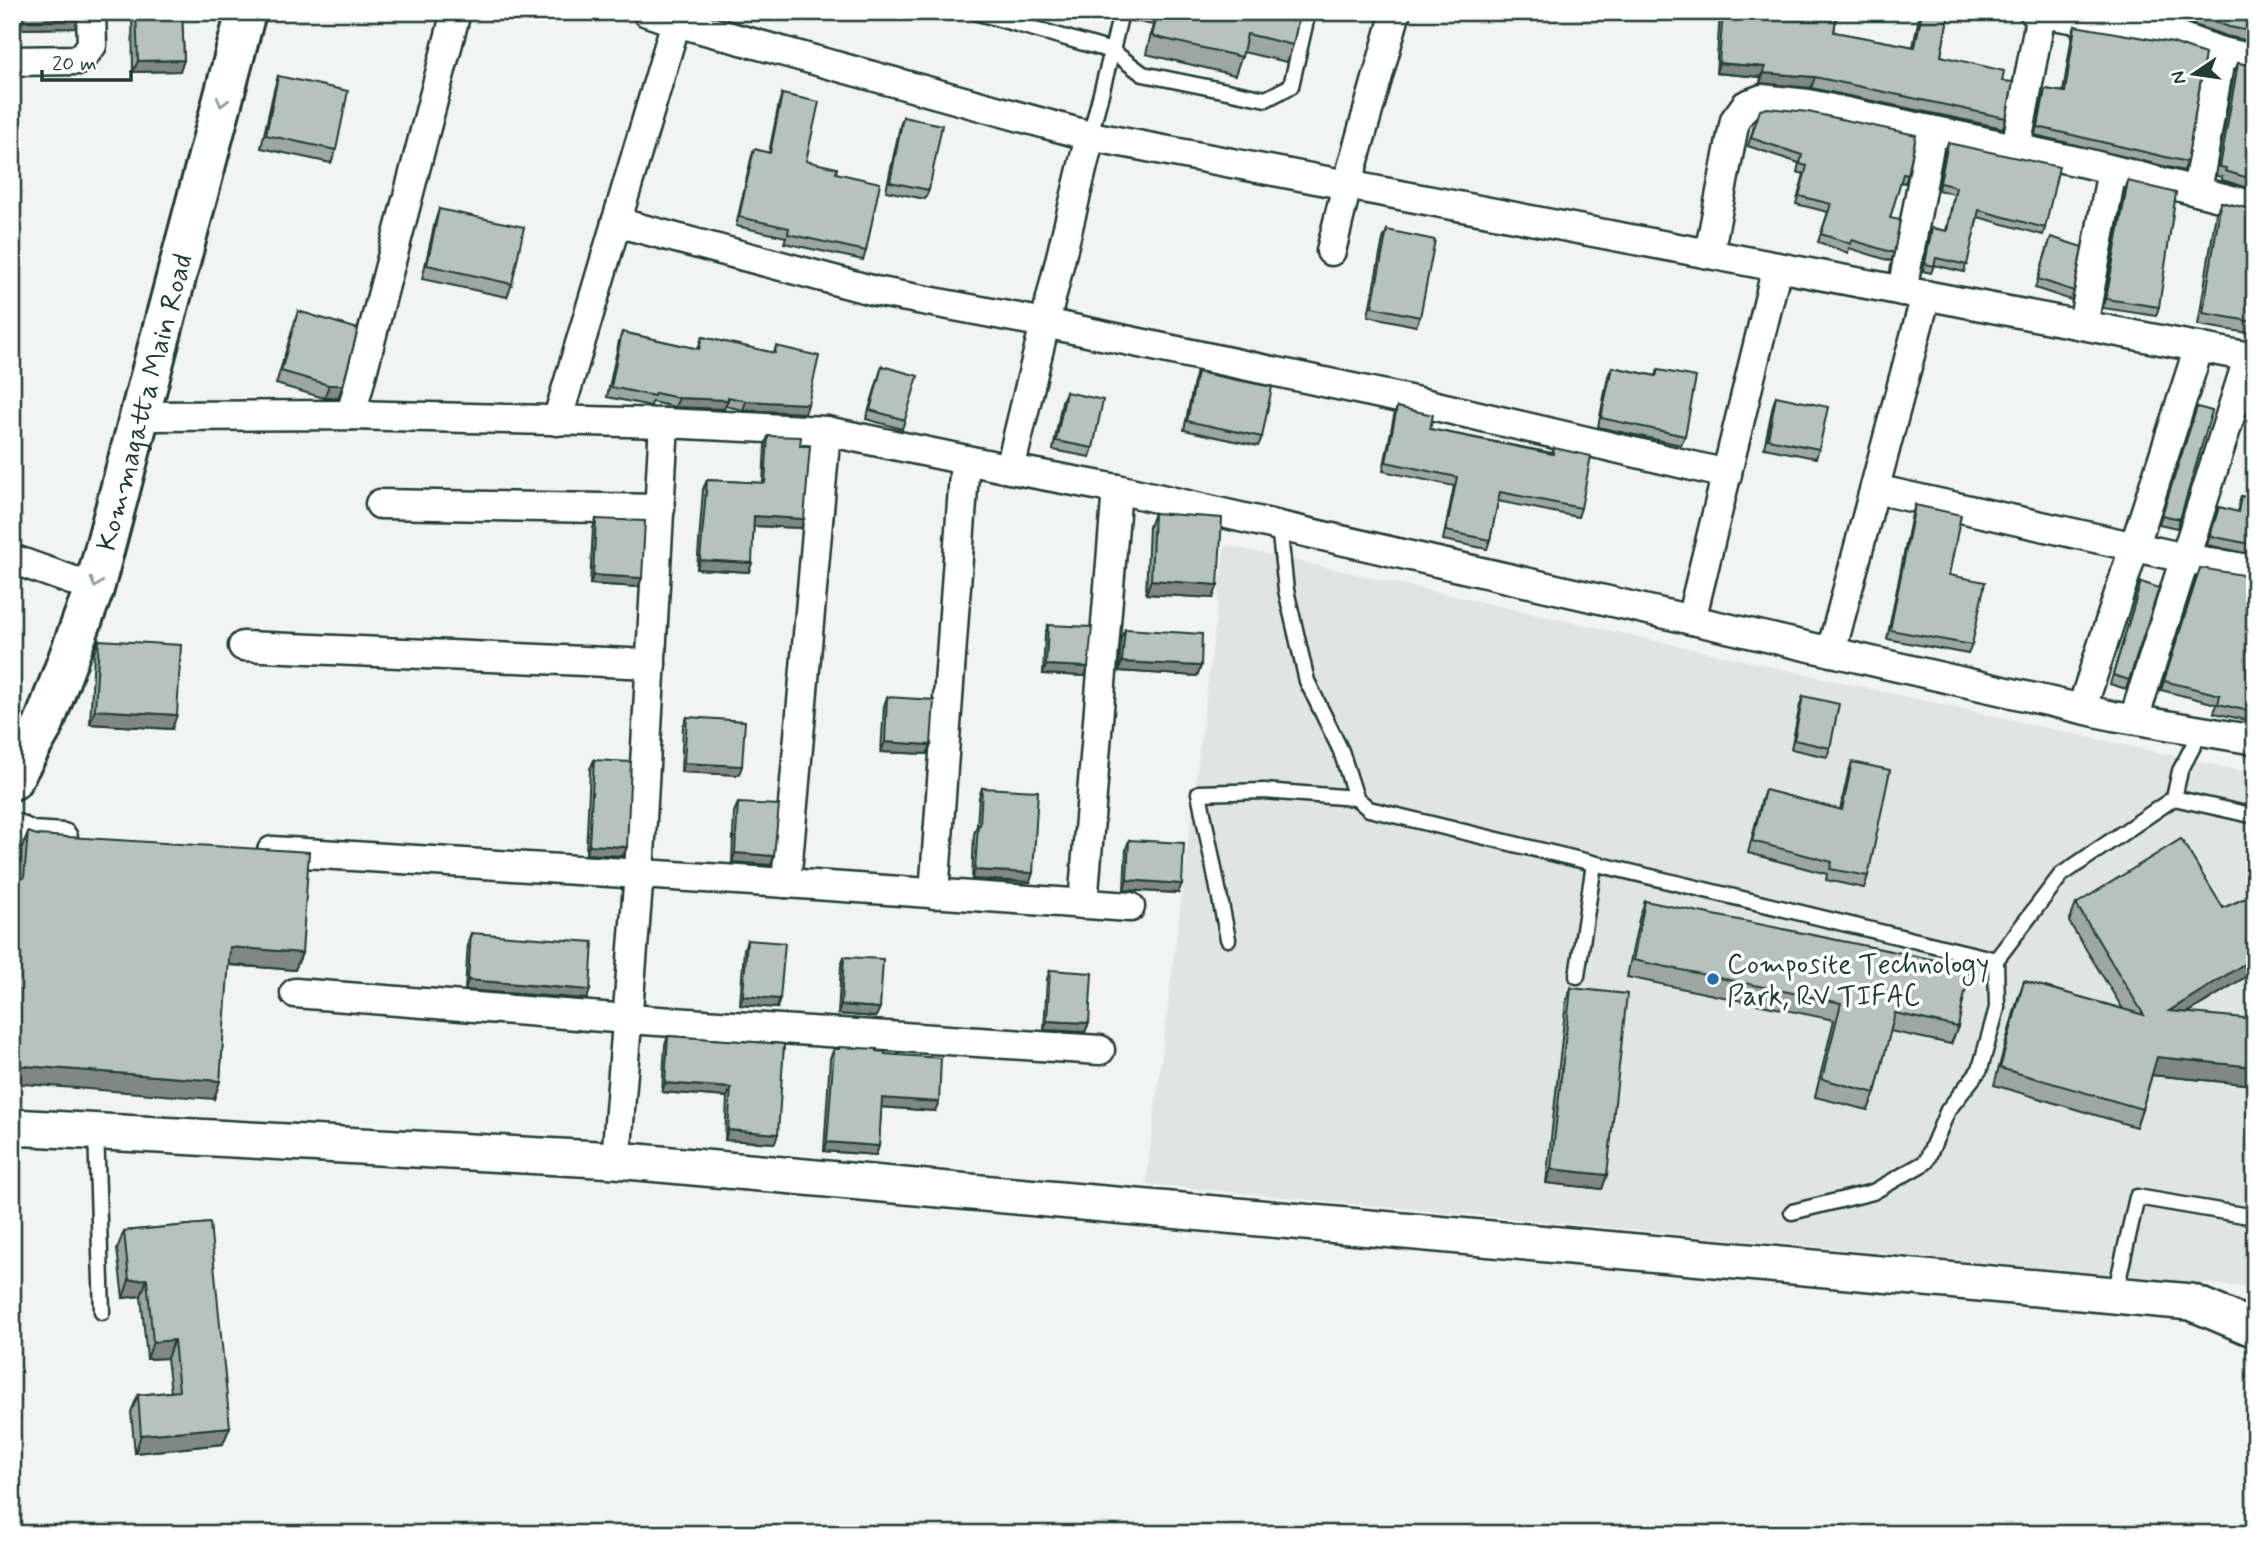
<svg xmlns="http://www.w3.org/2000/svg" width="2267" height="1546" viewBox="0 0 2267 1546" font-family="Mynerve,sans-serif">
	<rect width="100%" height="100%" fill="#f2f3f3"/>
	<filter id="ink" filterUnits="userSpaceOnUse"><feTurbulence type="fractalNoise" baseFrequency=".0143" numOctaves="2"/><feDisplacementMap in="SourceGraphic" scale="14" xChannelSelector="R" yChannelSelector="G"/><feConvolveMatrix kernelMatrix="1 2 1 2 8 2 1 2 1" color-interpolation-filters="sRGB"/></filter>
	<g filter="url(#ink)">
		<polygon fill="#e0e4e3" points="1225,545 2255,774 2255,1288 1146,1184"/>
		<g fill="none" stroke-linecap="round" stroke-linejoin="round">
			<defs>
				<g id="service">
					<polyline points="975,12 1112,51 1090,136"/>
					<polyline points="1121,12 1112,51 1143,74 1266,99 1291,86 1308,12"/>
					<polyline points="1279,526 1286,590 1307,681 1341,751 1356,798 1369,809 1996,960"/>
					<polyline points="2174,798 2180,771 2201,731"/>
					<polyline points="1228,939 1199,793 1264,791 1356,798"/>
					<polyline points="1577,976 1594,864"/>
					<polyline points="96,1131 102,1312"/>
					<polyline points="1792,1212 1873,1192 1926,1162 1948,1110 1980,1069 1997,1008 1996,960 2061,875 2174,798 2255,816"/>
					<polyline points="2115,1294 2137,1197 2255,1217"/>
				</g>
				<g id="minor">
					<polyline points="647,12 676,22 1090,136 2255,358"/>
					<polyline points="2034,12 2174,35 2221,52 2255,59"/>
					<polyline points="12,61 80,60 92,45 91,12"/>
					<polyline points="1090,136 1010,469 1117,489 2113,716 2255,740"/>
					<polyline points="2016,148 2041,14"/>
					<polyline points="2197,191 2221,52"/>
					<polyline points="616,222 875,291 1045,323 1423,403 1727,474"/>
					<polyline points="1331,251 1347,185 1396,12"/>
					<polyline points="1709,254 1735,120 1746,105 1762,99 1808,104 2090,164 2255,206"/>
					<polyline points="1902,291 1932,131"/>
					<polyline points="2083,325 2112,170"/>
					<polyline points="351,415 456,12"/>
					<polyline points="139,416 351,415 664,423 826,431 1010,469"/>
					<polyline points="557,421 676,22"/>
					<polyline points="1875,489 2185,558 2255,570"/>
					<polyline points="380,504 660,509"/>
					<polyline points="12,559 71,580"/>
					<polyline points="1691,620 1777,267"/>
					<polyline points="243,646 651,664"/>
					<polyline points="1831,652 1926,295"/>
					<polyline points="2082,708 2199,347"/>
					<polyline points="2134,719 2249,356"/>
					<polyline points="12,827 32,836 63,838"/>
					<polyline points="272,851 786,883 1130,907"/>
					<polyline points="786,883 826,431"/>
					<polyline points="934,894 965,460"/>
					<polyline points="1083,904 1117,489"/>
					<polyline points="295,993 628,1019 1100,1050"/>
					<polyline points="616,1160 639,873 664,423"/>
				</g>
				<polyline id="tertiary" points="12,1127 616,1160 2191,1302 2255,1329"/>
				<g id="secondary">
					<path id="s1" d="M12 780 43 726 94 589 246 12"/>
				</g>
			</defs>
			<use href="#service" stroke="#1f3d34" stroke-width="19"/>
			<use href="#minor" stroke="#1f3d34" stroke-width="33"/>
			<use href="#tertiary" stroke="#1f3d34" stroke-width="40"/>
			<use href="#secondary" stroke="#1f3d34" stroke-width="44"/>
			<use href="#service" stroke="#fff" stroke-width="14"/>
			<use href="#minor" stroke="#fff" stroke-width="28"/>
			<use href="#tertiary" stroke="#fff" stroke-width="35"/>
			<use href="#secondary" stroke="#fff" stroke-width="38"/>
		</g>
		<g fill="#9da6a3" stroke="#1f3d34" stroke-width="2">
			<polygon points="19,12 78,12 78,19 75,28 20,29"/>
			<polygon points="132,12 197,12 196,15 182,16 184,60 180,71 133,72"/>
			<polygon points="1130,12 1300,12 1293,45 1287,62 1243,52 1235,75 1146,54 1153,25 1129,20"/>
			<polygon points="1720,12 1837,12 1834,32 1913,47 1920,12 1949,12 1941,56 2002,81 2006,118 2003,128 1811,88 1760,83 1761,77 1716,73"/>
			<polygon points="2138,12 2255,12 2255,42 2226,36 2177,19"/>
			<polygon points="2075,26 2187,162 2184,171 2035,135 2042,98 2045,89 2063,92 2072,35"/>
			<polygon points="2238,63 2255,66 2255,190 2222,180 2222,177 2216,176 2234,72"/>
			<polygon points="278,76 336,150 331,163 261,148 274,90"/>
			<polygon points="782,94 806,161 836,173 866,251 863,260 784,243 786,237 736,226 751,159 754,149 769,153 779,103"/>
			<polygon points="903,117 929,190 925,199 886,191 900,126"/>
			<polygon points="1756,119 1908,175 1905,183 1900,182 1890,218 1894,253 1891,261 1849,248 1848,253 1818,242 1828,212 1796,204 1804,174 1797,172 1799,163 1748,146"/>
			<polygon points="1948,143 2045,228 2043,235 1978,217 1964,272 1934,265 1931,273 1923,271 1929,235 1932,228 1946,231 1954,194 1938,190 1945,150"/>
			<polygon points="2128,181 2159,307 2156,316 2103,308 2125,190"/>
			<polygon points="2221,202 2255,210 2255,334 2198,325 2216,213"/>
			<polygon points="439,209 512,284 507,297 422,279 435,222"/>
			<polygon points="1387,230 1420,317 1416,326 1368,316 1383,239"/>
			<polygon points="2048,246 2074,291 2071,300 2035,288"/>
			<polygon points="298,311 338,398 324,398 276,384"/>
			<polygon points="622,332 698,349 702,337 774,353 776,346 808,404 805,413 743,410 725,406 724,409 675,407 652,402 651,406 607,397 619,341"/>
			<polygon points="882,366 905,420 902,429 866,419"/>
			<polygon points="1612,367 1656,376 1658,370 1685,436 1681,445 1598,427 1608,376"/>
			<polygon points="1197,372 1262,437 1258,446 1184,430 1194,382"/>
			<polygon points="1066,392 1093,448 1090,457 1053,450 1062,401"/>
			<polygon points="1776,396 1819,449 1816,458 1764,448 1773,405"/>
			<polygon points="1397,407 1430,429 1552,453 1554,448 1581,508 1578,517 1498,501 1490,540 1487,549 1443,540 1454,486 1383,471 1394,416"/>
			<polygon points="2197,407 2180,519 2177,528 2159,524"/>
			<polygon points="768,436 800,446 804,519 801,528 754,526 749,572 697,569 703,489 707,480 763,483 765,445"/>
			<polygon points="2241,496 2255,499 2255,555 2207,545 2219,507 2237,512"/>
			<polygon points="1915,505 1949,575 1972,645 1968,654 1887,639 1912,514"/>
			<polygon points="1154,513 1213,598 1146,594 1149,527"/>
			<polygon points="596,519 642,578 638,587 590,584 593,528"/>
			<polygon points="2196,577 2249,711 2246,720 2214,713 2216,704 2161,690"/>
			<polygon points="2141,582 2129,680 2126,689 2110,684"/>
			<polygon points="1048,625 1085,676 1043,674 1045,634"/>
			<polygon points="1125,629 1201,666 1197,676 1119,671 1121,638"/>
			<polygon points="99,640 172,729 90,724 94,653"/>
			<polygon points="1803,696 1830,748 1827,757 1791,749 1800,705"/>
			<polygon points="887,697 931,745 927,754 881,752 884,706"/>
			<polygon points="687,717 739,775 681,772 683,726"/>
			<polygon points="594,760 627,847 623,856 586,854 590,769"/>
			<polygon points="1852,762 1868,876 1864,888 1826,880 1827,874 1748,853 1761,802 1765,790 1840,810 1848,774"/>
			<polygon points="982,788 1030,882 972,879 974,834 977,825 979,797"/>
			<polygon points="738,803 774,856 771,865 732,862 734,812"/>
			<polygon points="28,832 302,953 295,970 228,965 220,1081 214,1099 19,877 21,849"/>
			<polygon points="1129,840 1178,893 1124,890 1126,849"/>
			<polygon points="2255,894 2255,971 2188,1013 2255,1085 2152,1075 2142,1109 2136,1127 1994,1085 2018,998 2024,981 2123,1009 2069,922 2076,904 2223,908"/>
			<polygon points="1645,901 1958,1027 1951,1044 1890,1031 1875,1093 1868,1110 1815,1097 1834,1020 1627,977 1639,919"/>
			<polygon points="471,933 587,999 465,990 468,942"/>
			<polygon points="747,940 777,1008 740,1005 744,949"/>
			<polygon points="844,957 876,1017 838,1014 841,966"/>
			<polygon points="1050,970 1089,1023 1085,1032 1044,1030 1047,979"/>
			<polygon points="1571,988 1607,1175 1602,1189 1546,1183 1566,1002"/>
			<polygon points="668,1036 784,1044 775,1143 725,1140 727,1097 662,1092 665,1045"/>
			<polygon points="834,1049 877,1051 885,1054 935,1111 881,1107 879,1146 876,1155 824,1151 830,1058"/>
			<polygon points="210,1223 223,1444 135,1453 131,1412 138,1395 171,1392 167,1358 147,1359 141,1296 123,1298 117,1249 124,1231"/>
		</g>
		<g fill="#808784" stroke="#1f3d34" stroke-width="2">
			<polygon points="179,12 197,12 196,15 178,16"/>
			<polygon points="78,19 75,28 20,29 23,20"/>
			<polygon points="184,60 180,71 133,72 138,61"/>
			<polygon points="1719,63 1765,67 1761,77 1716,73"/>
			<polygon points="1764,73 1815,77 1811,88 1760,83"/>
			<polygon points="329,385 343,385 338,398 324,398"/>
			<polygon points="679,398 728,400 724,409 675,407"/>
			<polygon points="746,401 808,404 805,413 743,410"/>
			<polygon points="754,516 804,519 801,528 751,526"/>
			<polygon points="700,560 752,563 749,572 697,569"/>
			<polygon points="593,575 642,578 638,587 590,584"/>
			<polygon points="1151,580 1218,585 1213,598 1146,594"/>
			<polygon points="1122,662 1201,666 1197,676 1119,671"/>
			<polygon points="1046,665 1088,667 1085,676 1043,674"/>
			<polygon points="95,710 177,715 172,729 90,724"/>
			<polygon points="885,742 931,745 927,754 881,752"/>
			<polygon points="684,763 742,766 739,775 681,772"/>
			<polygon points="589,845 627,847 623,856 586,854"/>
			<polygon points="735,853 774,856 771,865 732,862"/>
			<polygon points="975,870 1033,873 1030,882 972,879"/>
			<polygon points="1127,880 1182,884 1178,893 1124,890"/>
			<polygon points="230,947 302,953 295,970 223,964"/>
			<polygon points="2255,957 2255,971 2163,1028 2169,1011"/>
			<polygon points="468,980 590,990 587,999 465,990"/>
			<polygon points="743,996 780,999 777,1008 740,1005"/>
			<polygon points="841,1005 880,1008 876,1017 838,1014"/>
			<polygon points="1047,1021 1089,1023 1085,1032 1044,1030"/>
			<polygon points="2157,1057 2255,1067 2255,1085 2151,1075"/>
			<polygon points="12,1065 220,1081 214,1099 12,1083"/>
			<polygon points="665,1083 731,1088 727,1097 662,1092"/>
			<polygon points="882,1098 939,1102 935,1111 879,1107"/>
			<polygon points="728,1130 778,1134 775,1143 725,1140"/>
			<polygon points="827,1142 879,1146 876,1155 824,1151"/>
			<polygon points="1551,1169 1607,1175 1602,1189 1546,1183"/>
			<polygon points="147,1279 141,1296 123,1298 129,1280"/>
			<polygon points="174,1340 167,1358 147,1359 153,1342"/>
			<polygon points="230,1427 223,1444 135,1453 141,1435"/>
		</g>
		<g fill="#b7c1bd" stroke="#1f3d34" stroke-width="2">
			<polygon points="23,12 78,12 78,19 23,20"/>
			<polygon points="136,12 182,12 184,60 138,61"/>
			<polygon points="1158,12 1300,12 1293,45 1247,34 1242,57 1152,36"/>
			<polygon points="1723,12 1837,12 1834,32 1915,47 1922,12 1949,12 1941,56 2004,71 2002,81 2013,82 2006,118 1815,77 1764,73 1765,67 1719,63"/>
			<polygon points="2188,12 2255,12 2255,32 2229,27"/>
			<polygon points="2075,26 2173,43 2205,54 2187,162 2038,127 2045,89 2065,92"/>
			<polygon points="2238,63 2255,66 2255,180 2225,171 2226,168 2220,167"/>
			<polygon points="278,76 348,91 336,150 266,135"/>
			<polygon points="782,94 819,102 806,161 837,168 836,173 880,183 866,251 788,234 789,228 739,217 754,149 770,153"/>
			<polygon points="1767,108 1808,112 1916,135 1908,175 1903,174 1890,218 1900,220 1894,253 1852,240 1851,244 1821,234 1831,204 1799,196 1807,166 1800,164 1802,155 1751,138 1760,110"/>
			<polygon points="903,117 942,125 929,190 890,182"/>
			<polygon points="1948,143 2059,167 2045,228 1979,210 1967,265 1936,258 1934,266 1925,264 1932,228 1947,231 1956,187 1940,183"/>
			<polygon points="2128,181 2176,193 2159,307 2106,299"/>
			<polygon points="2221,202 2255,210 2255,322 2203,313"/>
			<polygon points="439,209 524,227 512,284 427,265"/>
			<polygon points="1387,230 1435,240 1420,317 1372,307"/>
			<polygon points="2051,237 2082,247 2074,291 2038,279"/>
			<polygon points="298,311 358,329 343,385 329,385 281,371"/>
			<polygon points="622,332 699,349 702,337 775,353 776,346 819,356 808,404 746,401 728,397 728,400 679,398 655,393 654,396 611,387"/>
			<polygon points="882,366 918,376 905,420 870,410"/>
			<polygon points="1612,367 1656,376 1658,370 1696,377 1685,436 1601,418"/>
			<polygon points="1197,372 1272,387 1262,437 1187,421"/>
			<polygon points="1066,392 1103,400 1093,448 1056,441"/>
			<polygon points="1776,396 1828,407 1819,449 1768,439"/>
			<polygon points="1397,407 1433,415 1430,429 1553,454 1554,448 1591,456 1581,508 1500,492 1490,540 1446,531 1457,477 1386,462"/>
			<polygon points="2197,407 2212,411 2180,519 2162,515"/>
			<polygon points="768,436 801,437 800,446 810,446 804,519 754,516 752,563 700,560 707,480 765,483"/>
			<polygon points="2241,496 2255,499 2255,545 2210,536 2219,507 2238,512"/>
			<polygon points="1915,505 1961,515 1949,575 1985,582 1972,645 1890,630"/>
			<polygon points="1154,513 1222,518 1218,585 1151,580"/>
			<polygon points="596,519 645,521 642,578 593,575"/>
			<polygon points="2200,568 2255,577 2255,689 2249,711 2218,704 2220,695 2164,681"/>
			<polygon points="2141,582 2159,588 2129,680 2113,675"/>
			<polygon points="1048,625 1092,627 1088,667 1046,665"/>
			<polygon points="1125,629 1202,634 1201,666 1122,662"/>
			<polygon points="99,640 181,645 177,715 95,710"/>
			<polygon points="1803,696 1839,704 1830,748 1794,740"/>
			<polygon points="887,697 934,700 931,745 885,742"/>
			<polygon points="687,717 745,721 742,766 684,763"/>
			<polygon points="594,760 631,762 627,847 589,845"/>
			<polygon points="1852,762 1890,770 1868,876 1830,869 1832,862 1752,841 1765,790 1842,810"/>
			<polygon points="982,788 1038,791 1033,873 975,870 978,825 980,825"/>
			<polygon points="738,803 779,805 774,856 735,853"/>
			<polygon points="28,832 37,835 309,852 302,953 230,947 220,1081 12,1065 12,877 24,878"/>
			<polygon points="2181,839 2223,908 2255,894 2255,957 2169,1011 2255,1019 2255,1067 2157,1057 2142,1109 2000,1068 2024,981 2144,1015 2076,904"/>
			<polygon points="1129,840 1184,843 1182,884 1127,880"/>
			<polygon points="1645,901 1970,967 1958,1027 1895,1013 1875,1093 1822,1079 1841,1003 1633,960"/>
			<polygon points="471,933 593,942 590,990 468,980"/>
			<polygon points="747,940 785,943 780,999 743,996"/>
			<polygon points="844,957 883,959 880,1008 841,1005"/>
			<polygon points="1050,970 1092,973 1089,1023 1047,1021"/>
			<polygon points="1571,988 1627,994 1607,1175 1551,1169"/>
			<polygon points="668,1036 784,1044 778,1134 728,1130 731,1088 665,1083"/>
			<polygon points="839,1047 877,1049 877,1051 885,1052 885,1054 941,1058 939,1102 882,1098 879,1146 827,1142 834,1049 839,1049"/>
			<polygon points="210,1223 230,1427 141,1435 138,1395 179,1391 174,1340 153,1342 147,1279 129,1280 124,1231"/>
		</g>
		<defs><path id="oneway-chevron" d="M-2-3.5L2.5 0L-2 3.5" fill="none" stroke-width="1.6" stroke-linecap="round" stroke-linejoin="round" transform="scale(1.75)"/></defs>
		<g stroke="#8f9e9a">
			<use href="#oneway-chevron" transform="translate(222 102) rotate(105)"/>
			<use href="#oneway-chevron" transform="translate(96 583) rotate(106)"/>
		</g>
	</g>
	<circle fill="#1f6fb2" stroke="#fff" stroke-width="2.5" cx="1713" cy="979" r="7"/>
	<g text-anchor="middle" stroke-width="7" stroke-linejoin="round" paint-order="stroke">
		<g font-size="28" fill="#1f3d34" stroke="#fff">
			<text dy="10" stroke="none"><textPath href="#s1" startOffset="402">Kommagatta Main Road</textPath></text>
		</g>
		<g font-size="28" fill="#1f3d34" stroke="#fff" text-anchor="start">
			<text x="1727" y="973">Composite Technology<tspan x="1727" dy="32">Park, RV TIFAC</tspan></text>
		</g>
	</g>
	<rect width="2267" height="1546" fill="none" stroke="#fff" stroke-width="42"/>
	<rect x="21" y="21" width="2225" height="1504" fill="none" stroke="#1f3d34" stroke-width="2.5" filter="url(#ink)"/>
	<g transform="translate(2194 74) rotate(257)" stroke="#ffffff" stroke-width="5" paint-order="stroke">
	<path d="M0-5L12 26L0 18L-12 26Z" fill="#1f3d34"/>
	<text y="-10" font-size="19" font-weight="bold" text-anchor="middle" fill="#1f3d34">N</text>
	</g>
	<path d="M42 70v10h89v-10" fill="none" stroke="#1f3d34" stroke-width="3.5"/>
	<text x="52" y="70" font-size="21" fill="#1f3d34" stroke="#ffffff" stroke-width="5" paint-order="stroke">20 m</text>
</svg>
